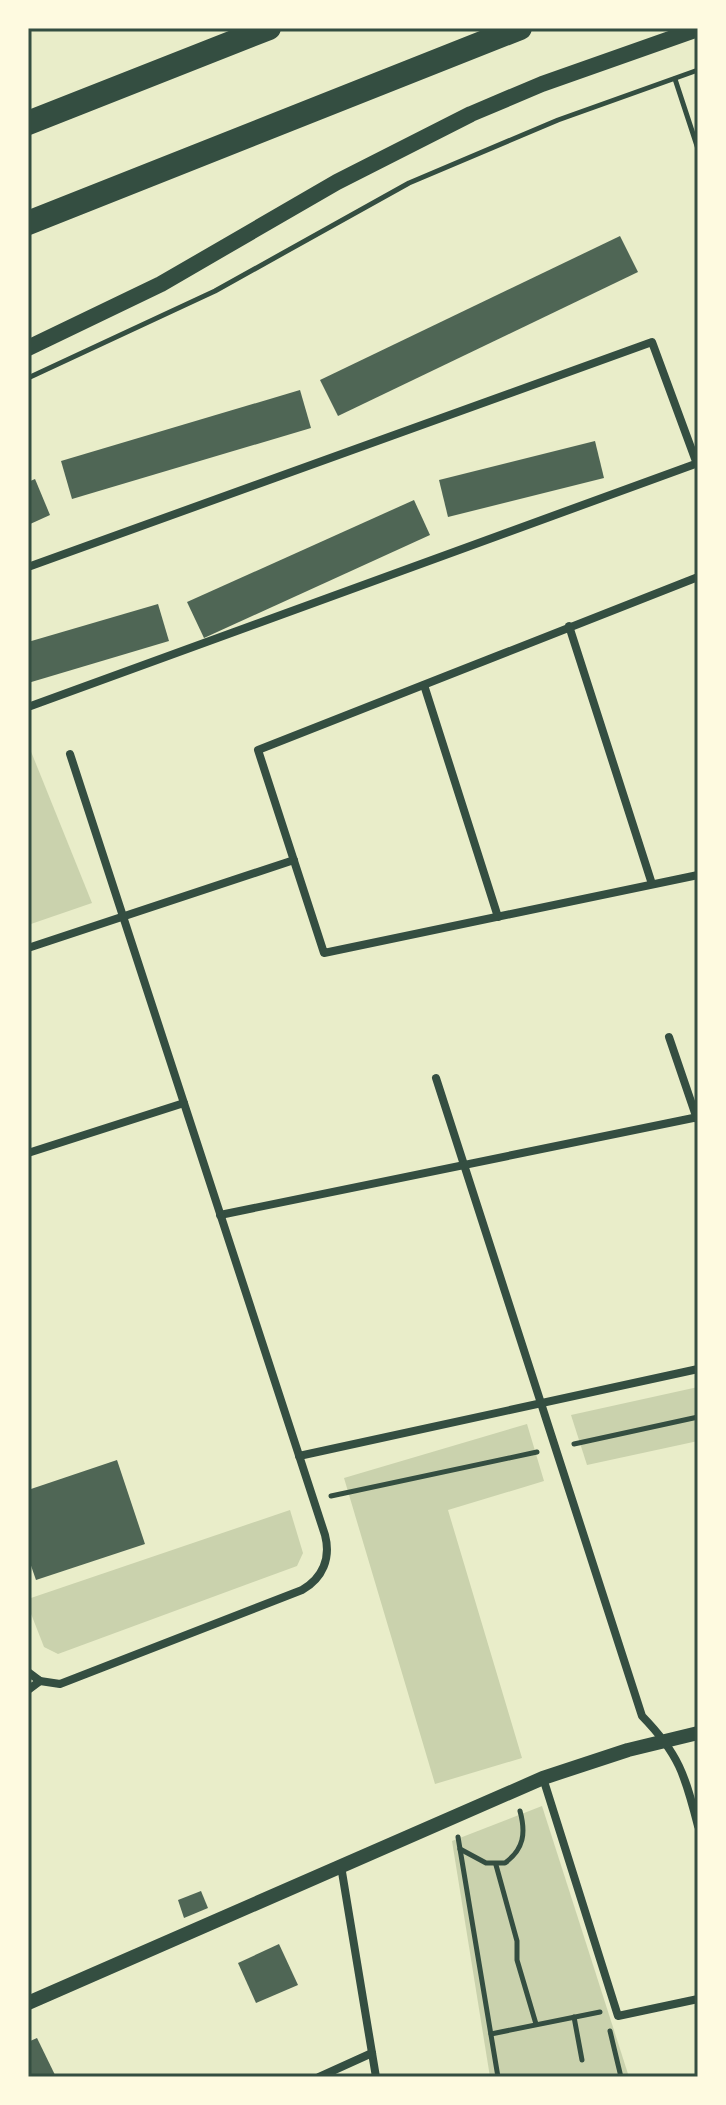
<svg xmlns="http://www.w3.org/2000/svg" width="726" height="2105" viewBox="0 0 726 2105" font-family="Cabin,sans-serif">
	<rect width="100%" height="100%" fill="#e9edc9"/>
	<g fill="#cad2ad">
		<polygon points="30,749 92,903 28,925 28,750"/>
		<polygon points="698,1387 698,1441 587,1465 571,1415"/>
		<polygon points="527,1424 544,1481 448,1510 522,1758 435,1784 344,1478"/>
		<polygon points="290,1510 303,1553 297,1566 58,1654 44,1647 28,1606 28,1599"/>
		<polygon points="542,1806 629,2077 490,2077 452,1841"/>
	</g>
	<g fill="#4f6655">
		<polygon points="620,236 638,272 338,416 320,380"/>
		<polygon points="300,390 311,428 72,499 61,461"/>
		<polygon points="595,441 604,478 448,517 439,480"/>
		<polygon points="35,479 50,515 28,525 28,482"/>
		<polygon points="414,500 430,535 204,638 187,602"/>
		<polygon points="158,604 169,641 28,683 28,642"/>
		<polygon points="117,1460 145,1544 36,1580 28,1557 28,1490"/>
		<polygon points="201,1891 208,1908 184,1918 178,1900"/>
		<polygon points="279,1944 298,1985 256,2003 238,1963"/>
		<polygon points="37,2038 56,2077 28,2077 28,2042"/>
	</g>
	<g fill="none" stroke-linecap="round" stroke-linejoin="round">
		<g stroke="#344e41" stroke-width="5">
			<polyline points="675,79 698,149"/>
			<polyline points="28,378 215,291 409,183 558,120 698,70"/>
			<polyline points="574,1444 698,1417"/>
			<polyline points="331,1496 537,1452"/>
			<polyline points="458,1837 498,2077"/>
			<path d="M460 1849 486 1863H505C524 1849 526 1833 520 1811"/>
			<polyline points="496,1865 517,1941 517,1960 536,2024"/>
			<polyline points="574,2017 582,2060"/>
			<polyline points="610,2031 621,2077"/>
			<polyline points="491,2034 600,2012"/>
		</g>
		<g stroke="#344e41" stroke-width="8">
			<polyline points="28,567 652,342 697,464"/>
			<polyline points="698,577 258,750 324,953 698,875"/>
			<polyline points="569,626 652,884"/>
			<polyline points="424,685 498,917"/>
			<polyline points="28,707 698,463"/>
			<polyline points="28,948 294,860"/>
			<polyline points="669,1037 697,1119"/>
			<path d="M436 1078 642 1716C679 1754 685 1775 698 1826"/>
			<polyline points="28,1153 184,1103"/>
			<polyline points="220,1215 698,1117"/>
			<polyline points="299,1456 698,1369"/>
			<path d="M28 1672 40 1681 60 1684 302 1590C323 1578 331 1558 325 1535L70 754"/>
			<polyline points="28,1690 40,1681"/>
			<polyline points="543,1778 618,2016 698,1999"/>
			<polyline points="341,1866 376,2077"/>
			<polyline points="319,2077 372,2053"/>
		</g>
		<polyline stroke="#344e41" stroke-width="14" points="28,2003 543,1778 628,1750 698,1733"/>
		<polyline stroke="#344e41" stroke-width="16" points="28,348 161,284 337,182 471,114 542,84 698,29"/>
		<g stroke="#344e41" stroke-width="24">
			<polyline points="28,123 269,28"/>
			<polyline points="28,223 520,28"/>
		</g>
	</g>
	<rect width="726" height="2105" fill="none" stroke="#fefae0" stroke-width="60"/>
	<rect x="30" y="30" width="666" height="2045" fill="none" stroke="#344e41" stroke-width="3"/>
</svg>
